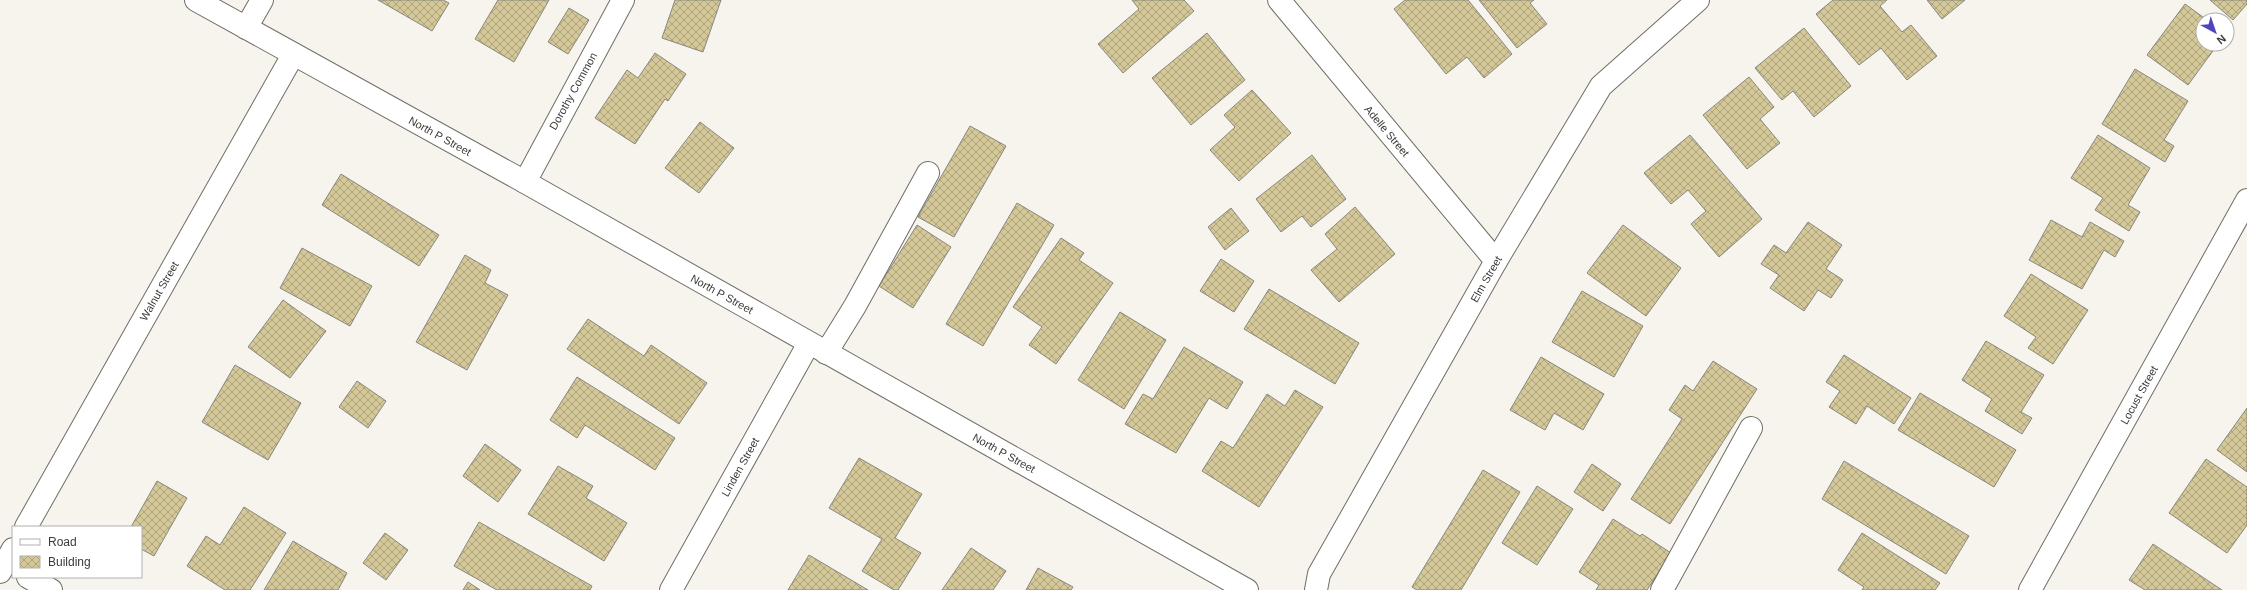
<svg xmlns="http://www.w3.org/2000/svg" width="2247" height="590" viewBox="0 0 2247 590" font-family="Helvetica,sans-serif">
	<defs>
		<pattern id="building-cross-hatch" width="8" height="8" patternUnits="userSpaceOnUse"><rect width="8" height="8" fill="#d4c898"/><path d="M0 0l8 8M0 8l8-8" fill="none" stroke="#ada37d"/></pattern>
	</defs>
	<rect width="100%" height="100%" fill="#f6f4ec"/>
	<g fill="url(#building-cross-hatch)" stroke="#88877f">
		<polygon points="378,0 443,0 449,3 432,31"/>
		<polygon points="498,0 549,0 514,62 475,39"/>
		<polygon points="675,0 721,0 703,52 662,38"/>
		<polygon points="1132,0 1184,0 1194,11 1123,73 1098,44 1139,9"/>
		<polygon points="1405,0 1468,0 1512,54 1484,78 1467,57 1446,74 1394,9"/>
		<polygon points="1479,0 1534,0 1530,3 1547,24 1517,48"/>
		<polygon points="1833,0 1887,0 1880,6 1902,32 1911,25 1937,56 1907,80 1881,48 1859,65 1816,14"/>
		<polygon points="1927,0 1965,0 1942,19"/>
		<polygon points="2210,0 2247,0 2247,4 2233,20"/>
		<polygon points="2185,4 2207,20 2203,20 2203,44 2218,44 2188,85 2147,55"/>
		<polygon points="569,8 589,20 568,54 548,42"/>
		<polygon points="1804,28 1851,86 1814,117 1793,91 1782,100 1755,68"/>
		<polygon points="1207,33 1245,80 1191,125 1152,78"/>
		<polygon points="655,53 686,74 668,101 665,99 635,144 595,118 627,70 638,78"/>
		<polygon points="2135,69 2188,101 2164,140 2174,146 2165,162 2102,124"/>
		<polygon points="1749,77 1774,107 1760,119 1780,143 1747,169 1703,115"/>
		<polygon points="1252,90 1291,133 1239,181 1210,150 1235,127 1224,115"/>
		<polygon points="700,122 734,148 699,193 665,168"/>
		<polygon points="970,126 1006,146 954,237 918,217"/>
		<polygon points="1690,135 1762,219 1719,257 1691,224 1706,211 1688,190 1671,204 1644,173"/>
		<polygon points="2098,135 2150,168 2128,205 2140,212 2129,231 2095,210 2103,198 2071,178"/>
		<polygon points="1312,155 1346,199 1311,227 1302,216 1281,232 1256,199"/>
		<polygon points="341,174 439,235 419,266 322,205"/>
		<polygon points="1017,203 1054,225 983,346 946,324"/>
		<polygon points="1355,207 1395,254 1339,302 1311,270 1337,249 1325,234"/>
		<polygon points="1231,208 1249,231 1225,250 1208,227"/>
		<polygon points="2051,220 2082,237 2090,222 2124,241 2115,257 2104,250 2082,289 2029,260"/>
		<polygon points="1808,222 1842,245 1826,269 1843,280 1831,298 1818,290 1804,311 1770,288 1779,275 1761,264 1774,245 1786,253"/>
		<polygon points="917,225 951,247 913,308 879,286"/>
		<polygon points="1623,225 1681,268 1646,316 1587,273"/>
		<polygon points="1061,238 1084,253 1079,260 1113,283 1056,364 1029,345 1042,327 1013,307"/>
		<polygon points="302,248 372,286 350,326 280,288"/>
		<polygon points="465,255 491,270 485,283 508,295 467,370 416,342"/>
		<polygon points="1221,259 1254,281 1234,312 1200,291"/>
		<polygon points="2031,274 2088,310 2053,364 2028,348 2036,337 2004,316"/>
		<polygon points="1269,289 1359,343 1335,384 1244,329"/>
		<polygon points="1582,291 1643,326 1614,377 1552,342"/>
		<polygon points="283,300 326,331 290,378 248,347"/>
		<polygon points="1120,312 1166,340 1124,409 1078,380"/>
		<polygon points="588,319 644,356 651,345 707,383 679,424 567,349"/>
		<polygon points="1986,341 2044,375 2021,412 2032,418 2022,434 1985,411 1992,399 1962,380"/>
		<polygon points="1184,347 1243,382 1227,409 1209,398 1176,453 1125,424 1143,394 1153,399"/>
		<polygon points="1844,355 1911,398 1894,424 1867,406 1856,424 1829,407 1840,391 1826,382"/>
		<polygon points="1541,357 1604,394 1583,430 1554,413 1545,430 1510,410"/>
		<polygon points="1713,361 1757,389 1670,524 1631,499 1682,419 1669,410 1685,385 1693,391"/>
		<polygon points="235,365 301,403 268,460 202,422"/>
		<polygon points="577,377 675,438 655,470 585,425 577,438 550,420"/>
		<polygon points="357,381 386,401 368,428 339,407"/>
		<polygon points="1295,390 1323,407 1259,507 1202,471 1221,441 1233,448 1267,394 1285,406"/>
		<polygon points="1920,393 2016,450 1994,487 1898,430"/>
		<polygon points="2247,408 2247,472 2217,450"/>
		<polygon points="485,444 521,470 498,502 463,476"/>
		<polygon points="859,458 922,494 895,538 921,553 898,590 894,590 862,571 882,539 829,508"/>
		<polygon points="2206,459 2247,487 2247,525 2227,553 2169,513"/>
		<polygon points="1844,461 1969,536 1946,574 1822,499"/>
		<polygon points="1592,464 1621,484 1603,511 1574,492"/>
		<polygon points="558,466 593,486 586,498 627,523 604,561 528,514"/>
		<polygon points="1483,470 1520,492 1461,590 1417,590 1412,587"/>
		<polygon points="157,481 187,498 154,556 141,549 141,527 131,527"/>
		<polygon points="1537,486 1573,509 1537,565 1502,543"/>
		<polygon points="244,507 286,533 250,590 225,590 187,566 206,536 220,545"/>
		<polygon points="1613,519 1640,536 1642,534 1671,553 1647,590 1596,590 1599,585 1579,572"/>
		<polygon points="479,522 592,586 590,590 497,590 454,566"/>
		<polygon points="385,533 408,550 386,580 363,563"/>
		<polygon points="1862,533 1940,583 1935,590 1862,590 1864,587 1838,570"/>
		<polygon points="293,541 347,573 338,590 264,590"/>
		<polygon points="2153,544 2222,590 2145,590 2129,580"/>
		<polygon points="971,548 1006,571 993,590 942,590"/>
		<polygon points="809,555 868,590 788,590"/>
		<polygon points="1038,568 1073,587 1071,590 1026,590"/>
		<polygon points="468,582 480,590 463,590"/>
	</g>
	<g fill="none" stroke-linecap="round" stroke-linejoin="round">
		<defs>
			<g id="minor">
				<polyline points="196,0 525,182 1247,590"/>
				<polyline points="1279,0 1496,261"/>
				<polyline points="246,28 262,0"/>
				<polyline points="525,182 623,0"/>
				<polyline points="826,353 855,306 928,173"/>
				<polyline points="26,527 293,55"/>
				<polyline points="0,572 13,549"/>
				<polyline points="28,577 51,590"/>
				<polyline points="671,590 809,343"/>
				<polyline points="1316,590 1319,574 1496,261 1601,86 1698,0"/>
				<polyline points="1662,590 1751,428"/>
				<polyline points="2030,590 2247,200"/>
			</g>
		</defs>
		<use href="#minor" stroke="#6f6e66" stroke-width="24"/>
		<use href="#minor" stroke="#fff" stroke-width="22"/>
	</g>
	<g text-anchor="middle" stroke-width="3" stroke-linejoin="round" paint-order="stroke">
		<g font-size="11" fill="#3b3a37" stroke="#fff">
			<text transform="translate(573 91) rotate(-61)" y="4">Dorothy Common</text>
			<text transform="translate(1387 131) rotate(50)" y="4">Adelle Street</text>
			<text transform="translate(440 136) rotate(29)" y="4">North P Street</text>
			<text transform="translate(1486 279) rotate(-60)" y="4">Elm Street</text>
			<text transform="translate(159 291) rotate(-60)" y="4">Walnut Street</text>
			<text transform="translate(722 294) rotate(29)" y="4">North P Street</text>
			<text transform="translate(2139 395) rotate(-61)" y="4">Locust Street</text>
			<text transform="translate(1004 453) rotate(29)" y="4">North P Street</text>
			<text transform="translate(740 467) rotate(-61)" y="4">Linden Street</text>
		</g>
	</g>
	<rect x="12" y="526" width="130" height="52" fill="#ffffff" stroke="#b1b0af"/>
	<rect x="20" y="539" width="20" height="6" fill="#ffffff" stroke="#b1b0af"/>
	<text x="48" y="546" font-size="12" fill="#3b3a37">Road</text>
	<rect x="20" y="556" width="20" height="12" fill="url(#building-cross-hatch)" stroke="#b1b0af"/>
	<text x="48" y="566" font-size="12" fill="#3b3a37">Building</text>
	<g transform="translate(2215 32) rotate(140)"><circle r="19" fill="#ffffff" stroke="#b1b0af"/>
	<path d="M0-3L7 15L0 10L-7 15Z" fill="#4d46bd"/>
	<text y="-6" font-size="11" font-weight="bold" text-anchor="middle" fill="#3b3a37">N</text>
	</g>
</svg>
